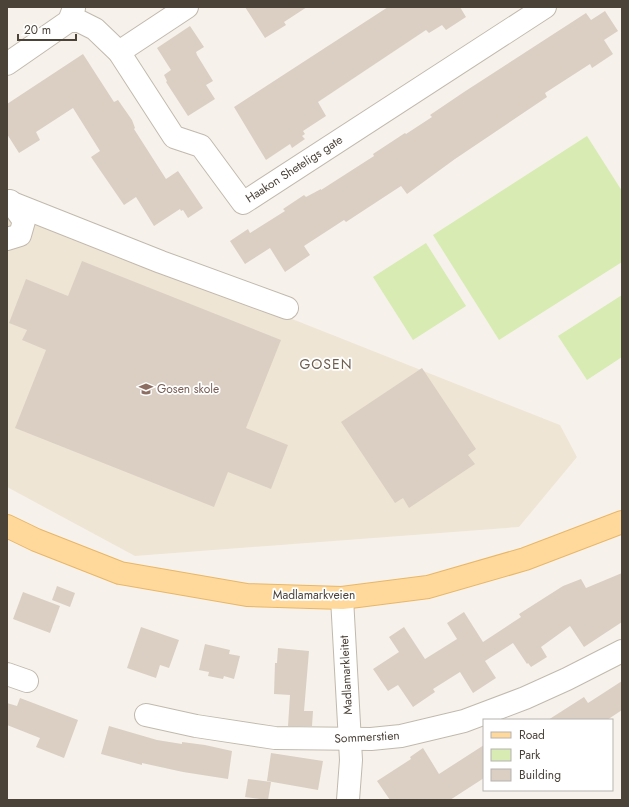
<svg xmlns="http://www.w3.org/2000/svg" width="629" height="807" viewBox="0 0 629 807" font-family="Jost,sans-serif">
	<rect width="100%" height="100%" fill="#f6f2eb"/>
	<polygon fill="#efe5d5" points="7,192 277,313 560,425 577,457 519,527 135,556 7,487"/>
	<g fill="#d7ebb3">
		<polygon points="587,136 622,191 622,262 499,340 433,235"/>
		<polygon points="426,243 466,306 413,340 373,277"/>
		<polygon points="622,295 622,357 587,380 558,336"/>
	</g>
	<g fill="#dbcfc3">
		<polygon points="245,7 307,7 284,22 286,25 265,38"/>
		<polygon points="388,7 460,7 466,17 446,30 442,25 429,33 426,30 318,102 326,116 303,131 305,134 302,136 305,139 292,148 290,144 266,160 234,107"/>
		<polygon points="605,11 618,31 604,40 613,54 592,68 590,64 545,93 547,97 455,159 407,194 401,186 346,222 344,220 304,246 310,255 285,272 270,248 245,264 230,241 248,229 250,233 285,211 283,209 304,195 306,197 321,189 321,190 374,156 373,154 405,133 406,134 432,117 430,115 464,92 586,13 591,20"/>
		<polygon points="190,26 204,47 196,52 197,55 213,81 206,85 215,99 188,116 166,82 167,81 164,75 171,70 157,48"/>
		<polygon points="83,54 114,102 118,100 132,120 135,128 134,129 166,179 178,171 203,208 188,218 183,210 181,211 180,209 154,226 136,197 124,205 91,157 100,151 73,108 36,132 40,140 19,153 7,134 7,104"/>
		<polygon points="82,261 281,340 246,428 288,445 271,489 228,472 214,507 15,428 46,350 22,340 27,330 9,323 26,279 68,296"/>
		<polygon points="422,368 476,449 468,455 475,464 409,508 403,498 395,503 341,422"/>
		<polygon points="622,573 622,622 584,647 570,626 541,647 547,657 531,667 528,663 527,664 513,643 485,661 496,678 473,693 460,672 433,689 435,692 413,707 398,685 388,691 373,669 399,652 389,637 404,627 425,659 457,639 447,623 464,612 483,642 521,617 519,614 563,586 581,579 586,588"/>
		<polygon points="57,586 75,593 70,607 52,600"/>
		<polygon points="23,592 60,606 50,633 13,619"/>
		<polygon points="141,627 179,640 169,668 160,665 156,678 127,668"/>
		<polygon points="205,644 230,650 229,654 240,656 234,679 224,676 223,679 208,676 209,672 199,670"/>
		<polygon points="278,648 309,651 304,711 313,711 312,726 288,726 290,695 274,694 275,663 277,663"/>
		<polygon points="622,681 622,710 607,720 548,720 584,697 588,703"/>
		<polygon points="20,698 78,720 64,758 36,747 40,738 7,725 7,703 17,706"/>
		<polygon points="109,726 157,740 182,744 182,742 205,745 232,751 228,779 183,772 142,763 142,765 101,754"/>
		<polygon points="484,745 484,778 450,800 390,800 377,781 411,759 410,757 423,748 439,774"/>
		<polygon points="271,753 323,761 318,790 267,781"/>
		<polygon points="248,779 271,782 268,800 245,797"/>
	</g>
	<g fill="none" stroke-linecap="round" stroke-linejoin="round">
		<defs>
			<g id="minor">
				<polyline points="69,21 79,21 95,29 119,52 174,137 201,146 243,203 545,7"/>
				<polyline points="119,52 187,7"/>
				<polyline points="7,64 69,21 74,8"/>
				<polyline points="7,201 161,262 287,308"/>
				<polyline points="7,239 20,235 24,221 10,201"/>
				<polyline points="342,598 351,760 348,800"/>
				<polyline points="7,674 27,681"/>
				<polyline points="146,715 196,726 275,738 371,739 401,736 464,721 525,698 567,679 622,651"/>
			</g>
			<polyline id="major" points="7,526 36,540 120,573 247,595 342,598 428,587 525,559 622,522"/>
		</defs>
		<use href="#minor" stroke="#c2b9ad" stroke-width="24"/>
		<use href="#major" stroke="#e9b666" stroke-width="24"/>
		<use href="#minor" stroke="#fff" stroke-width="22"/>
		<use href="#major" stroke="#ffd99b" stroke-width="22"/>
	</g>
	<defs>
		<symbol id="school-bare" viewBox="-9 -9 18 18"><path d="M0-5L7-2L0 1L-7-2ZM-4 1L0 2.5L4 1V4Q0 6-4 4Z" fill="#8d6e63" stroke="#fff" stroke-width="2.5" paint-order="stroke"/></symbol>
	</defs>
	<g fill-rule="evenodd">
		<use href="#school-bare" x="136" y="379" width="20" height="20"/>
	</g>
	<g text-anchor="middle" stroke-width="3.5" stroke-linejoin="round" paint-order="stroke">
		<g font-size="12" fill="#4b4238" stroke="#fff">
			<text transform="translate(294 169) rotate(-33)" y="4">Haakon Sheteligs gate</text>
			<text x="314" y="599">Madlamarkveien</text>
			<text transform="translate(346 675) rotate(-93)" y="4">Madlamarkleitet</text>
			<text transform="translate(367 737) rotate(-3)" y="4">Sommerstien</text>
		</g>
		<g font-size="12" fill="#785e54" stroke="#fff" text-anchor="start">
			<text x="157" y="393">Gosen skole</text>
		</g>
		<g font-size="14" letter-spacing="1" fill="#6e5f4f" stroke="#fff">
			<text x="326" y="369">GOSEN</text>
		</g>
	</g>
	<rect width="629" height="807" fill="none" stroke="#4b4238" stroke-width="16"/>
	<rect x="483" y="719" width="130" height="72" fill="#ffffff" stroke="#b7b3af"/>
	<rect x="491" y="732" width="20" height="6" fill="#ffd99b" stroke="#b7b3af"/>
	<text x="519" y="739" font-size="12" fill="#4b4238">Road</text>
	<rect x="491" y="749" width="20" height="12" fill="#d7ebb3" stroke="#b7b3af"/>
	<text x="519" y="759" font-size="12" fill="#4b4238">Park</text>
	<rect x="491" y="769" width="20" height="12" fill="#dbcfc3" stroke="#b7b3af"/>
	<text x="519" y="779" font-size="12" fill="#4b4238">Building</text>
	<path d="M18 34v6h58v-6" fill="none" stroke="#4b4238" stroke-width="2"/>
	<text x="24" y="34" font-size="12" fill="#4b4238" stroke="#ffffff" stroke-width="3" paint-order="stroke">20 m</text>
</svg>
